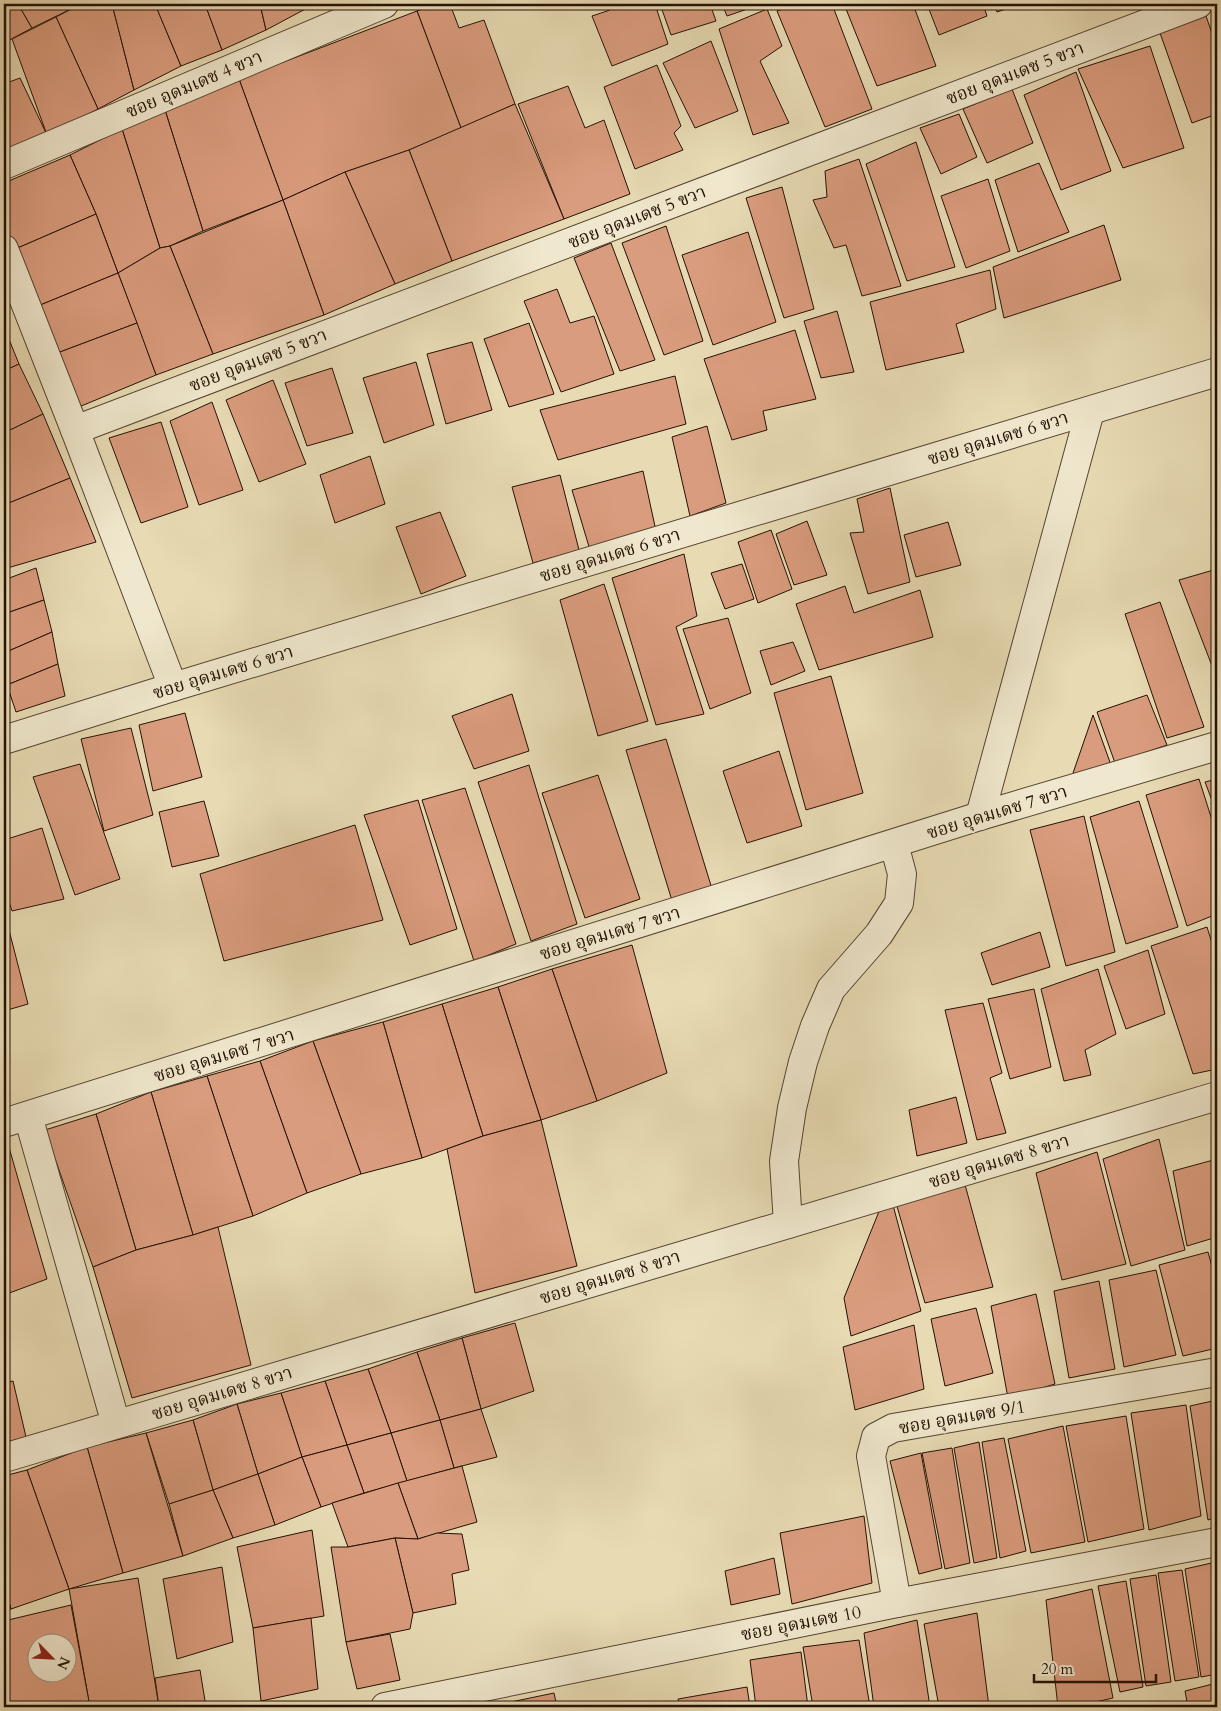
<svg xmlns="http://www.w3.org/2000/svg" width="1221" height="1711" viewBox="0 0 1221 1711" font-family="Cardo,'Noto Serif Thai',serif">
	<rect width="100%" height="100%" fill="#e8dbb4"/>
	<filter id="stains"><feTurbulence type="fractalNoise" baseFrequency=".004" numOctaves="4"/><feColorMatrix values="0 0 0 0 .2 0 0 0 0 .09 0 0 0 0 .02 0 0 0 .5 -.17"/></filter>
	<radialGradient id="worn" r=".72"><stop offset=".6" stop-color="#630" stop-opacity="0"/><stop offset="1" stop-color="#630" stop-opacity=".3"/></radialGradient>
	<g fill="#da9c7e" stroke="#241104" fill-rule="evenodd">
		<polygon points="4,4 18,4 32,28 4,43"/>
		<polygon points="18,4 64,4 67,11 32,28"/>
		<polygon points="64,4 81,4 67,11"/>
		<polygon points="81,4 112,4 134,90 98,109 56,17"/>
		<polygon points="112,4 155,4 181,66 134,90"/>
		<polygon points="155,4 205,4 222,50 181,66"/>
		<polygon points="205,4 260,4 266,30 222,50"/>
		<polygon points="260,4 310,4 311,6 266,30"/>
		<polygon points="435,4 450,4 459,28 484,20 515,104 461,128 417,11"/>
		<polygon points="608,4 655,4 668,44 612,66 592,16 610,10"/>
		<polygon points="660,4 710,4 716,21 671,35"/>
		<polygon points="722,4 762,4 727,16"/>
		<polygon points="795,4 832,4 872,109 825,127 777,11"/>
		<polygon points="844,4 913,4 936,66 877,86"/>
		<polygon points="927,4 983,4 987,16 939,35"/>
		<polygon points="994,4 1021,4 997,12"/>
		<polygon points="767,9 782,46 760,61 789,123 753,135 719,29"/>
		<polygon points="417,11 461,128 409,150 345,172 283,200 239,79"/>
		<polygon points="1206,16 1217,48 1217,114 1192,123 1160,33"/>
		<polygon points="56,17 98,109 47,135 12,39"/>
		<polygon points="711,41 738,111 695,128 663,63"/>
		<polygon points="1150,46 1184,148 1123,168 1078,69"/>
		<polygon points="657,65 681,126 674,133 683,150 635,169 604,87"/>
		<polygon points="1076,72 1111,171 1061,190 1024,95"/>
		<polygon points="20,78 47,135 4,153 4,84"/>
		<polygon points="239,79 283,200 203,231 165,110"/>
		<polygon points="568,86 585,128 604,120 630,194 564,219 518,104"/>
		<polygon points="1012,89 1033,143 987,163 963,109"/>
		<polygon points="515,104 564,219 452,261 409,150"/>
		<polygon points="165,110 203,231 170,246 160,248 122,129"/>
		<polygon points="959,114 977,157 941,174 920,128"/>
		<polygon points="122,129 160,248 118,273 96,214 70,155"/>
		<polygon points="916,142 955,267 907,281 866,164"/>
		<polygon points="409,150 452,261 395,284 345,172"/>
		<polygon points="70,155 96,214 13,250 4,227 4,183"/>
		<polygon points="859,159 901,286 862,296 846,245 834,248 813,200 827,197 825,171"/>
		<polygon points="1039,163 1069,232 1018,252 995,180"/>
		<polygon points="345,172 395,284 324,315 283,200"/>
		<polygon points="988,179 1010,251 966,268 941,196"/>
		<polygon points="782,187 814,309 784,318 746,198"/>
		<polygon points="283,200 324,315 213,354 170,246"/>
		<polygon points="96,214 118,273 33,308 13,250"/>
		<polygon points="1104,225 1121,280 1004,318 993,267"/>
		<polygon points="666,226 703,341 664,355 622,243"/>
		<polygon points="748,232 776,322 713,345 682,255"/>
		<polygon points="611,243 655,360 620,371 574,258"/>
		<polygon points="170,246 213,354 156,375 118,273 160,248"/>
		<polygon points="990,270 996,309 956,324 964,352 886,370 870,302"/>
		<polygon points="118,273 137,323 52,355 33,308"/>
		<polygon points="557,289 570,323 594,316 614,374 561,392 524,301"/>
		<polygon points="837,311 854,372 821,378 804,321"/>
		<polygon points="137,323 156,375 74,409 52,355"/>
		<polygon points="529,323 554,394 509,407 484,339"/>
		<polygon points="4,327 19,364 4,371"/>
		<polygon points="795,330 816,399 763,411 767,430 732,440 704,359"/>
		<polygon points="472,342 492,410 446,424 427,354"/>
		<polygon points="416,362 434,425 384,443 363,378"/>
		<polygon points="19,364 43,414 4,433 4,371"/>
		<polygon points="332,368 353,433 307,446 285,383"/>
		<polygon points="675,376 686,424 558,460 540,410"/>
		<polygon points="273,380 306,464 259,482 226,400"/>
		<polygon points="212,402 243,490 199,505 170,421"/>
		<polygon points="43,414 70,478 4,505 4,433"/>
		<polygon points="161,422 188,507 141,523 109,438"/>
		<polygon points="707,426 726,503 690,516 672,437"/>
		<polygon points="370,456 385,504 335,523 320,475"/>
		<polygon points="643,471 656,531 590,550 572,490"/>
		<polygon points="560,475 579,550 533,563 512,487"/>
		<polygon points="70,478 96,542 4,569 4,505"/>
		<polygon points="890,488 910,582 868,594 850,533 864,532 857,499"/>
		<polygon points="440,512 466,576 421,594 396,527"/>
		<polygon points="807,521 827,575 794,585 776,534"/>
		<polygon points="948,522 961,565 916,577 904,535"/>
		<polygon points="771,530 792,589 758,603 738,542"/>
		<polygon points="684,554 697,616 676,627 704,714 656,725 612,578"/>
		<polygon points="742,564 754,599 725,609 711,573"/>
		<polygon points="36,568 44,600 4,614 4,580"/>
		<polygon points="1217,569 1217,679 1179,580"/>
		<polygon points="604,584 648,721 598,736 560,600"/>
		<polygon points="845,586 854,613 920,590 933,637 819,670 796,604"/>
		<polygon points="44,600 52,632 4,653 4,614"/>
		<polygon points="1160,602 1204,727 1167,738 1125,614"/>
		<polygon points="728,618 751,693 710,709 683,629"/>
		<polygon points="52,632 58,664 7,685 4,669 4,653"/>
		<polygon points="793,642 805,671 771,685 760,651"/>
		<polygon points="58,664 65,696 16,712 7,685"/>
		<polygon points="831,676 863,793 806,810 774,693"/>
		<polygon points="512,694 529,751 474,769 452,716"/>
		<polygon points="1147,695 1167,745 1115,763 1097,712"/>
		<polygon points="185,713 202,777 153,791 139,725"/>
		<polygon points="1093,715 1111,765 1072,776"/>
		<polygon points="131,728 153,815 104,831 81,739"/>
		<polygon points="666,739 713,892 673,904 626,750"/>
		<polygon points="779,751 802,826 747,843 723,771"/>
		<polygon points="80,764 120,879 75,895 33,777"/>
		<polygon points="529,765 577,924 531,941 478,782"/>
		<polygon points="598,775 640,899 585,918 542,793"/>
		<polygon points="1199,779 1217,836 1217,914 1187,926 1146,795"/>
		<polygon points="1217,779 1217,814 1205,782"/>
		<polygon points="465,788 516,944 474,961 422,800"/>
		<polygon points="418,800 457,929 410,945 364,815"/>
		<polygon points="204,801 219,856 172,867 159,812"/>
		<polygon points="1139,801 1178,927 1126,944 1090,817"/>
		<polygon points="1084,816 1115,952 1066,966 1030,830"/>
		<polygon points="355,825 383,920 224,961 200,874"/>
		<polygon points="42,828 64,899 12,911 4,886 4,840"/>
		<polygon points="1207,927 1217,959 1217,1069 1193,1074 1151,946"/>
		<polygon points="9,930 28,1004 4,1011 4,932"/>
		<polygon points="1040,932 1050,967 992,985 981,953"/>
		<polygon points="632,945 667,1073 597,1101 552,969"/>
		<polygon points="1148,950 1165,1014 1126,1029 1104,966"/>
		<polygon points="552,969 597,1101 541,1120 498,987"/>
		<polygon points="1098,969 1116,1034 1085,1050 1091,1075 1064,1081 1041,989"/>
		<polygon points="498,987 541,1120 483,1136 442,1004"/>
		<polygon points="1034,989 1051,1067 1010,1079 988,999"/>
		<polygon points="983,1003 1002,1073 990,1078 1006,1133 977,1140 945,1010"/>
		<polygon points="442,1004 483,1136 422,1158 383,1022"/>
		<polygon points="383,1022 422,1158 361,1174 313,1041"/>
		<polygon points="313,1041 361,1174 307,1193 260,1061"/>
		<polygon points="260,1061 307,1193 253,1216 207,1076"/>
		<polygon points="207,1076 253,1216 193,1235 151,1092"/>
		<polygon points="151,1092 193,1235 136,1250 96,1114"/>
		<polygon points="956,1097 967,1143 917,1156 909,1110"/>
		<polygon points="96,1114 136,1250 93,1267 45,1130"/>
		<polygon points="541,1120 577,1266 475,1293 447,1149 483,1136"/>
		<polygon points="1159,1139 1185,1250 1131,1266 1103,1159"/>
		<polygon points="8,1144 47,1279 4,1295 4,1145"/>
		<polygon points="1097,1152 1126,1264 1062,1280 1036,1173"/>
		<polygon points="1217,1159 1217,1237 1187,1246 1173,1171"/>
		<polygon points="964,1181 993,1287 925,1303 896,1203"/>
		<polygon points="893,1205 921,1311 851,1336 844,1298 880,1209"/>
		<polygon points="218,1227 251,1365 132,1398 93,1267 136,1250 193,1235"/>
		<polygon points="1208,1252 1217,1285 1217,1348 1183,1356 1159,1265"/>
		<polygon points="1156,1270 1176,1355 1124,1367 1109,1280"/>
		<polygon points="1099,1281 1115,1369 1069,1378 1054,1291"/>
		<polygon points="1036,1294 1055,1384 1008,1398 991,1306"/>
		<polygon points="976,1308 993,1373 945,1386 931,1319"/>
		<polygon points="515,1323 534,1391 481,1409 462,1338"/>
		<polygon points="914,1325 924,1389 855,1410 843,1347"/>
		<polygon points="462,1338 481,1409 440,1420 417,1352"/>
		<polygon points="417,1352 440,1420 391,1433 368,1369"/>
		<polygon points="368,1369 391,1433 347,1445 325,1381"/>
		<polygon points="13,1381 26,1437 4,1443 4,1383"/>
		<polygon points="325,1381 347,1445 302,1457 281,1393"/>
		<polygon points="281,1393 302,1457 258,1474 237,1404"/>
		<polygon points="1217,1400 1217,1517 1208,1520 1190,1406"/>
		<polygon points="237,1404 258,1474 213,1490 193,1420"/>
		<polygon points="1186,1405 1201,1516 1149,1530 1131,1413"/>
		<polygon points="481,1409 497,1457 454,1468 440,1420"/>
		<polygon points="1126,1416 1144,1529 1088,1542 1066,1426"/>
		<polygon points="193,1420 213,1490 169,1504 146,1433"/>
		<polygon points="440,1420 454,1468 407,1481 391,1433"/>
		<polygon points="1063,1426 1085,1542 1031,1553 1008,1439"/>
		<polygon points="146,1433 183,1556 123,1573 87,1447"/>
		<polygon points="391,1433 407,1481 364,1493 347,1445"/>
		<polygon points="1004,1438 1026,1551 1000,1558 982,1442"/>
		<polygon points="979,1442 997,1558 974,1563 954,1448"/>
		<polygon points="347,1445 364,1493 321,1507 302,1457"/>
		<polygon points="87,1447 123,1573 69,1589 27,1470"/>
		<polygon points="952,1448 970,1563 945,1569 922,1453"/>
		<polygon points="921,1453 942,1568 919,1574 890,1461"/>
		<polygon points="302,1457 321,1507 275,1525 258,1474"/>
		<polygon points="462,1466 477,1522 418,1539 398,1483"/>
		<polygon points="27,1470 69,1589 11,1609 4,1585 4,1476"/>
		<polygon points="258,1474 275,1525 233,1538 213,1490"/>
		<polygon points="398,1483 418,1539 395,1538 348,1547 332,1503"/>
		<polygon points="213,1490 233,1538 183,1556 169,1504"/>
		<polygon points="864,1516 872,1583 792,1604 780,1533"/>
		<polygon points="312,1530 324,1616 253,1628 237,1547"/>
		<polygon points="437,1533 462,1534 469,1570 452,1574 456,1604 413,1613 395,1538 418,1539"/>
		<polygon points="395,1538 413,1613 410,1629 346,1642 331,1547 348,1547"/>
		<polygon points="774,1558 780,1594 731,1605 725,1571"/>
		<polygon points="1216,1562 1217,1674 1201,1677 1185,1569"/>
		<polygon points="222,1567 233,1642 177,1659 163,1579"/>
		<polygon points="1182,1570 1199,1677 1175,1681 1158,1573"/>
		<polygon points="1156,1575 1171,1682 1146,1686 1130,1579"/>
		<polygon points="138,1578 159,1707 90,1707 69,1589"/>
		<polygon points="1126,1581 1143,1687 1120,1692 1098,1586"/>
		<polygon points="4,1585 11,1609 4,1612"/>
		<polygon points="1092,1589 1113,1698 1074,1707 1058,1707 1046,1600"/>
		<path d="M71 1605 90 1707H4V1621ZM38 1644H68V1674H38Z"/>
		<polygon points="977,1613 989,1707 939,1707 924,1624"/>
		<polygon points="311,1618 318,1689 261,1701 253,1628"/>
		<polygon points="917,1620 930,1707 874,1707 864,1633"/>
		<polygon points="390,1634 400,1680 357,1689 346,1642"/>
		<polygon points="859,1640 870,1707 813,1707 803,1647"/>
		<polygon points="801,1652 808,1707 756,1707 750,1660"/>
		<polygon points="200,1670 206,1707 159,1707 155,1678"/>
		<polygon points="1217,1683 1217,1707 1188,1707 1185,1691"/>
		<polygon points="747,1687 750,1707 680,1707 678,1699"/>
		<polygon points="554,1693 557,1707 487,1707"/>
	</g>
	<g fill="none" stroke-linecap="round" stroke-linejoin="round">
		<defs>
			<g id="minor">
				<polyline points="4,165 384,4"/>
				<polyline points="4,249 75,430 173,687"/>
				<polyline points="75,430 1198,4"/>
				<polyline points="4,740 173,687 1217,372"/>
				<polyline points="980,816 1090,411"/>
				<polyline points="28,1116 116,1424"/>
				<polyline points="4,1123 980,816 1217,746"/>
				<polyline points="788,1224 784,1161 792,1108 803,1062 815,1026 831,989 879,934 899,903 902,874 894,844"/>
				<polyline points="4,1458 1217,1096"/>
				<polyline points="897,1603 871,1456 876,1437 893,1428 1217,1372"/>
				<polyline points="385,1707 897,1603 1217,1542"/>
			</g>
		</defs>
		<use href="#minor" stroke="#554430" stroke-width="30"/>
		<use href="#minor" stroke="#f0e8ce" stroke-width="28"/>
	</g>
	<g text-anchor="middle" stroke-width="4" stroke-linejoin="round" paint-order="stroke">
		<g font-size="18" fill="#241104" stroke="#f0e8ce">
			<text transform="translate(1015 73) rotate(-21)" y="6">ซอย อุดมเดช 5 ขวา</text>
			<text transform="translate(194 84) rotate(-23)" y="6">ซอย อุดมเดช 4 ขวา</text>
			<text transform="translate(637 217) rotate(-21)" y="6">ซอย อุดมเดช 5 ขวา</text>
			<text transform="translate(258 360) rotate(-21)" y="6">ซอย อุดมเดช 5 ขวา</text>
			<text transform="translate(998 438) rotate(-17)" y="6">ซอย อุดมเดช 6 ขวา</text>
			<text transform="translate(610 555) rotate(-17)" y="6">ซอย อุดมเดช 6 ขวา</text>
			<text transform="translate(223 672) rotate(-17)" y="6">ซอย อุดมเดช 6 ขวา</text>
			<text transform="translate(997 812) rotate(-17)" y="6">ซอย อุดมเดช 7 ขวา</text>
			<text transform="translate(610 933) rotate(-17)" y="6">ซอย อุดมเดช 7 ขวา</text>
			<text transform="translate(224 1055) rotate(-17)" y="6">ซอย อุดมเดช 7 ขวา</text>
			<text transform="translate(999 1161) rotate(-17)" y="6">ซอย อุดมเดช 8 ขวา</text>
			<text transform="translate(610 1277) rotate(-17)" y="6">ซอย อุดมเดช 8 ขวา</text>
			<text transform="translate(222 1393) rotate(-17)" y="6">ซอย อุดมเดช 8 ขวา</text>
			<text transform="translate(962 1417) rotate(-10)" y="6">ซอย อุดมเดช 9/1</text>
			<text transform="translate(801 1623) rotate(-11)" y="6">ซอย อุดมเดช 10</text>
		</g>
	</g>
	<rect width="1221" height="1711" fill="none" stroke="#e8dbb4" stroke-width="20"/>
	<rect x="5" y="5" width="1211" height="1701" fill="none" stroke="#241104" stroke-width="2.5"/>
	<rect x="10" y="10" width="1201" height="1691" fill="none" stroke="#241104"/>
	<g transform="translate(52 1658) rotate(114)"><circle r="24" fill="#f0e8ce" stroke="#9e927d"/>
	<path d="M0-4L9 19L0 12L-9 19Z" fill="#8f2418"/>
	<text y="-8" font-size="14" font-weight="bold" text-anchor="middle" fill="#241104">N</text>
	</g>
	<path d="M1034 1674v8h122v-8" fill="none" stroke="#241104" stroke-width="2.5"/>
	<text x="1041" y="1674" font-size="15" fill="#241104" stroke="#f0e8ce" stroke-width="4" paint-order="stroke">20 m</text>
	<rect width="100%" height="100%" filter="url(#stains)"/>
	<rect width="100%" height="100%" fill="url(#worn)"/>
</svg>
